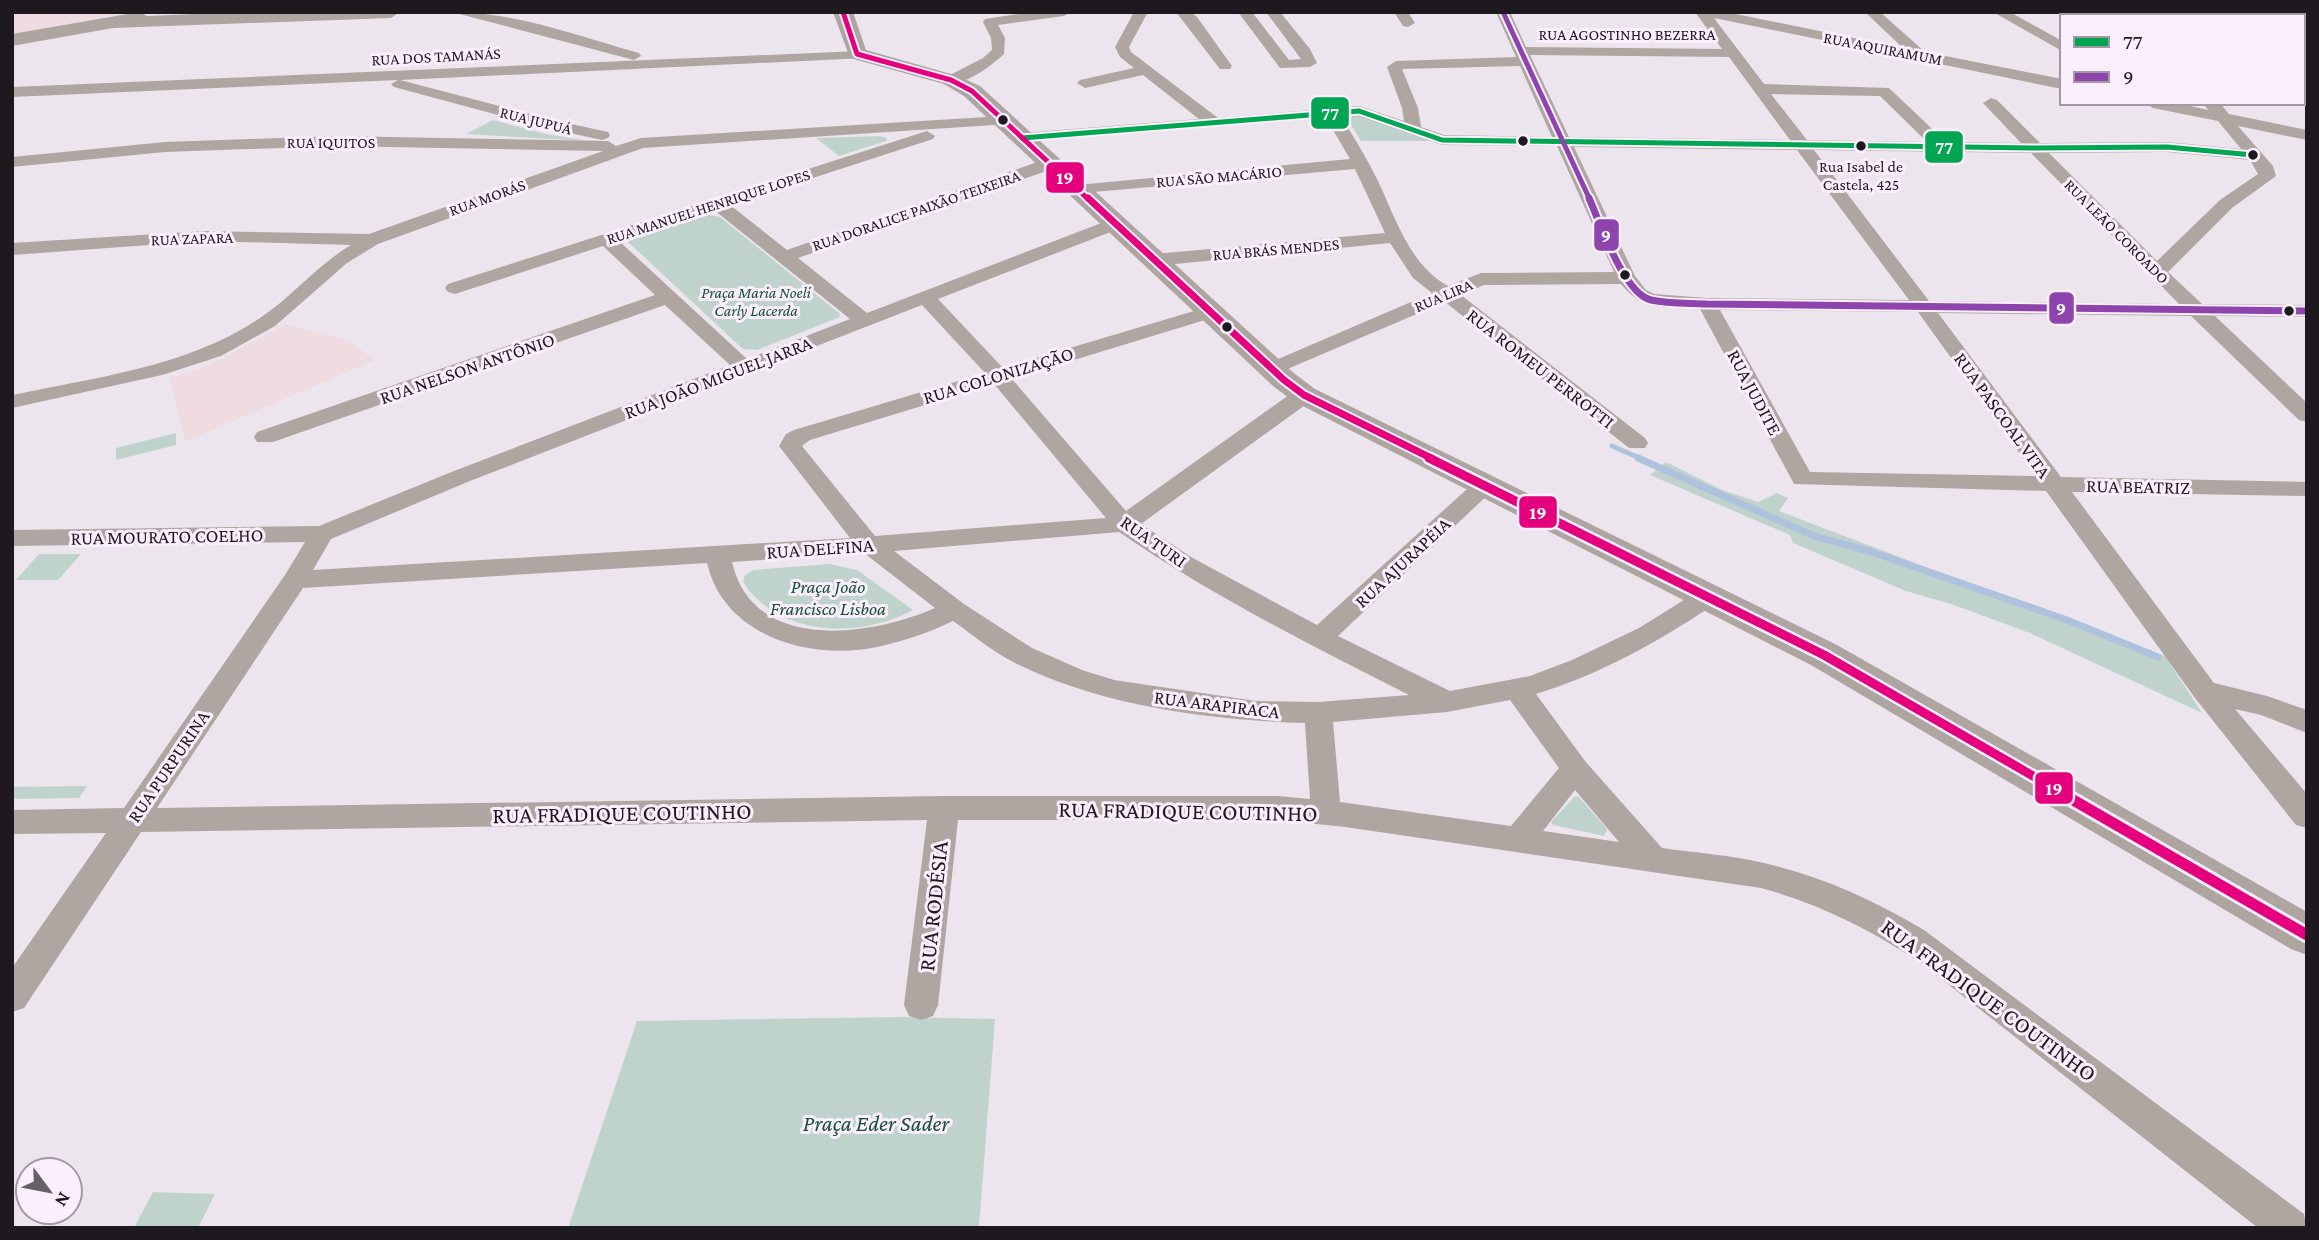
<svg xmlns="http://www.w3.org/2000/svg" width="2319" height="1240" viewBox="0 0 2319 1240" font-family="'Crimson Pro',serif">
	<rect width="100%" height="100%" fill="#ede5ee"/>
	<g fill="#efdce1">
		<polygon points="12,12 125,12 126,15 12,35"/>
		<polygon points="285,324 349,341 375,360 185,442 170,378 209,365"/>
	</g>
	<g fill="#bfd3cc">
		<polygon points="1344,114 1368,116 1439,141 1361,141"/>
		<polygon points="493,120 546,134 589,141 466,134"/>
		<polygon points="880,136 887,138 886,141 839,156 816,138"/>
		<polygon points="705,214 720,217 839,313 840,317 757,350 743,349 628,242 630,239"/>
		<polygon points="176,433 176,445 116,460 116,448"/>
		<polygon points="1666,462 1722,490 1758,502 1777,493 1788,498 1779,511 2077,625 2165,656 2202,713 2030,633 1951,604 1906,591 1793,543 1790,535 1650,475"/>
		<polygon points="39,554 81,554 58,580 16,580"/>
		<path d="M829 564 857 570 913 610C860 639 779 637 743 582L745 575 753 570Z"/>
		<polygon points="87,786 79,798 12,799 12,787"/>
		<polygon points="1578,796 1607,829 1604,836 1553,825 1551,822 1574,797"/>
		<polygon points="900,1017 995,1019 979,1227 568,1228 637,1021"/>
		<polygon points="153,1192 215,1194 198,1228 134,1228"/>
	</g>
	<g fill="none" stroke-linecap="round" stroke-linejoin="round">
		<polyline stroke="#afc2dd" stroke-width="5" points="1612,446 1642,459"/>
		<polyline stroke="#afc2dd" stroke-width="7" points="1638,458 1814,536 1869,551 2067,620 2158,657"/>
		<g fill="#afa6a1" fill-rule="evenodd">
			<path d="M452 12C516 12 578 36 639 53L641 56 634 60Z"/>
			<path d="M1032 12H1071L1064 16 998 25 1005 38 1004 54C991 66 964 87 946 83L943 80 946 77 983 58 992 50 991 38 983 22 985 19Z"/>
			<path d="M1134 12H1148L1129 47 1131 52 1218 118 1359 106 1404 121 1402 108 1387 67 1396 61 1516 57 1496 12H1510L1526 47 1722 49 1695 12H1726L1903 48 1865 12H1880L1925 52 2062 79V89L1714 18 1764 84 1889 88 1946 142 2021 143 1983 103 1991 98 1997 100 2040 143 2167 142 2241 149 2218 121 2153 108 2145 103H2177L2208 110 2203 103H2220L2229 114 2307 130V140L2238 126 2273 166 2276 176 2232 208 2168 272 2202 304 2307 305V317L2215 316 2307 403V422L2299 420 2191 316 1938 313 2061 477 2307 482V496L2072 492 2214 683 2267 696 2307 710V733L2261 715 2235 709 2307 794V828L2296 825 2195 698 2046 491 1794 484 1700 309C1667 307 1643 312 1621 284L1484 285 1461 295 1645 438 1648 443 1645 448H1629L1445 302 1278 373H1264L1260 369 1264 365 1432 293 1413 278 1390 243 1155 266 1146 260 1155 254 1385 233 1355 169 1071 194 1068 190 1077 185 1350 159 1326 118 1016 141 1014 138 1016 135 1022 133 1199 119 1143 75 1085 88 1077 83 1080 80 1134 68 1120 57 1115 47ZM1530 55 1729 57 1790 140 1569 137ZM1520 66 1552 137 1444 135 1421 127 1418 108 1402 69ZM1771 94 1880 96 1927 142 1807 140ZM1358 116 1442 145 1557 146 1614 272 1481 273 1448 286C1409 265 1395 216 1377 179 1366 157 1354 137 1341 117ZM1574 147 1797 150 1909 300 1707 298 1654 294 1646 290 1635 276ZM1814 150 2031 153 2179 304 1929 301ZM2167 152 2250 160 2258 174 2220 200 2157 261 2049 153ZM1720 310 1918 312 2036 476 1810 472Z"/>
			<polygon points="1176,12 1191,12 1197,17 1232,66 1230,69 1220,69"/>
			<polygon points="1238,12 1252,12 1289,60 1301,59 1266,12 1280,12 1310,49 1317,63 1310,67 1280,68"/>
			<polygon points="1394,12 1408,12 1415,23 1408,27 1403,26"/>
			<polygon points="1993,12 2010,12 2062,41 2062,51"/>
			<polygon points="2132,12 2146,12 2148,16 2134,16"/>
			<polygon points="2299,12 2307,12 2307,18"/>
			<polygon points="861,51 868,55 866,58 400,80 553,120 608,132 610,135 608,138 602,140 546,128 394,87 391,84 398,80 12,97 12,87"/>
			<path d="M1003 116 1009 118 1011 121 1009 124 643 148 378 244 347 263 275 326 221 356 162 375 12 408V395C96 377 187 367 260 318 292 297 317 265 351 245L204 241 12 255V243L204 231 369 234 603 151 336 146 165 152 12 167V157L165 142 336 136 608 141 616 146 641 138Z"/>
			<path d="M927 131 935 136 933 139 730 205 787 250 1043 160H1055L1057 164 1055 168 798 258 867 313 1109 220H1121L1124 224 1121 228 938 299 1003 368 1204 308H1218L1221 312 1218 316 1012 379 1126 511 1296 390H1312L1315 395 1312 400 1141 524 1191 557 1317 625 1477 480 1485 478 1493 480 1497 485 1493 490 1338 636 1450 691 1530 676 1572 660 1639 628 1700 590 1709 587 1718 590 1722 596 1718 602C1661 640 1602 674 1536 694L1585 761 1662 848C1696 853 1731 855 1764 863 1821 876 1874 900 1924 930L2304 1214 2307 1228H2258L1921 963C1871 930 1820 904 1761 888L1345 827 1278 820H958L938 1005 933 1016 921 1020 909 1016 904 1005 927 820 141 832 24 1008 12 1012V968L106 833 12 834V810L124 808 285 575 305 542 12 546V530L319 526 454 471 730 365 665 305 273 442H257L254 437 257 432 655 295 603 246 455 294 448 292 445 288 448 284ZM714 210 850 319 747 359 619 241ZM922 305 985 373 794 430 786 434 779 446 850 538 313 570 331 539 470 481ZM994 384 1106 518 875 536 802 446 810 440ZM1119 532C1211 595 1310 645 1409 695L1318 702 1256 701 1114 680 1082 670 1032 648 964 604 894 551ZM864 553 935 608C871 636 753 654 732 562ZM707 563C723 633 802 658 866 649 896 644 926 634 953 621 973 635 993 652 1015 663 1102 706 1208 720 1305 723L1310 799 1278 796H944L157 808 303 588ZM1510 700 1559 768 1511 826 1340 802 1333 722 1447 712ZM1575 790 1619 842 1543 831Z"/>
		</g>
		<g fill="#aea4a0" fill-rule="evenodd">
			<polygon points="139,12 147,16 239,12 400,12 391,18 113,28 12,46 12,34"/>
			<polygon points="833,12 853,12 866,50 958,76 980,86 1295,374 1315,389 1837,645 2307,912 2307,955 2291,949 1811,665 1293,401 1273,386 964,96 944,84 850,58"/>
		</g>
		<defs>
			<polyline id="bus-1" points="1022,138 1359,111 1442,140 2034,148 2167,147 2253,155"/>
			<polyline id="bus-2-far1" points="1503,12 1590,200"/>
			<path id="bus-2" d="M1589 198C1600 223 1624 294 1651 300 1669 304 1689 303 1707 304L2307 311"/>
			<polyline id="bus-3-far3" points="843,12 857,54 951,80 972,91 1089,200"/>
			<polyline id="bus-3-far2" points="1088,198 1284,380 1304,395 1433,459"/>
			<polyline id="bus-3-far1" points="1429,458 1824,655 2071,798"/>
			<polyline id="bus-3" points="2068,797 2307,935"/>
		</defs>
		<use href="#bus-1" stroke="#fbeffd" stroke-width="9"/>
		<use href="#bus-2-far1" stroke="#fbeffd" stroke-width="9"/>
		<use href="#bus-2" stroke="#fbeffd" stroke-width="11"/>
		<use href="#bus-3-far3" stroke="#fbeffd" stroke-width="9"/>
		<use href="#bus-3-far2" stroke="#fbeffd" stroke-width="11"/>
		<use href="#bus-3-far1" stroke="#fbeffd" stroke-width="14"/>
		<use href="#bus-3" stroke="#fbeffd" stroke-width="17"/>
		<use href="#bus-1" stroke="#00a651" stroke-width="5"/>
		<use href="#bus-2-far1" stroke="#8e44ad" stroke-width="5"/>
		<use href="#bus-2" stroke="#8e44ad" stroke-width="7"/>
		<use href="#bus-3-far3" stroke="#e5007d" stroke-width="5"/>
		<use href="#bus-3-far2" stroke="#e5007d" stroke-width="7"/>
		<use href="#bus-3-far1" stroke="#e5007d" stroke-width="9"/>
		<use href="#bus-3" stroke="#e5007d" stroke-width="11"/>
	</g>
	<g fill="#1e191f" stroke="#fbeffd" stroke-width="2.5">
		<circle cx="1003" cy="120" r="6"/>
		<circle cx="1523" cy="141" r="6"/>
		<circle cx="1861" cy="146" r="6"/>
		<circle cx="2253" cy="155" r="6"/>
		<circle cx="1625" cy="275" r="6"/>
		<circle cx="2289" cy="311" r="6"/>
		<circle cx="1227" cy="327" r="6"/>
	</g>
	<g text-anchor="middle" stroke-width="6" stroke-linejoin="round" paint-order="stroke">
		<g font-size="16" fill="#1e191f" stroke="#fbeffd">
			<text x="1627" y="40">RUA AGOSTINHO BEZERRA</text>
			<text transform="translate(1883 48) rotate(11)" y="6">RUA AQUIRAMUM</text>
			<text transform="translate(436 56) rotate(-3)" y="6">RUA DOS TAMANÁS</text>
			<text transform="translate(536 120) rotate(14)" y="6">RUA JUPUÁ</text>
			<text x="331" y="148">RUA IQUITOS</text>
			<text transform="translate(1219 176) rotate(-5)" y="6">RUA SÃO MACÁRIO</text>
			<text transform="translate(487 197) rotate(-20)" y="6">RUA MORÁS</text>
			<text transform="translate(708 206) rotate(-18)" y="6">RUA MANUEL HENRIQUE LOPES</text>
			<text transform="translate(916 210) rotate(-19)" y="6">RUA DORALICE PAIXÃO TEIXEIRA</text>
			<text transform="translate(2117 231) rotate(45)" y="6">RUA LEÃO COROADO</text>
			<text transform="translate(192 238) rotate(-2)" y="6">RUA ZAPARA</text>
			<text transform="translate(1276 249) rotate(-5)" y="6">RUA BRÁS MENDES</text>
			<text transform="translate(1443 295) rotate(-23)" y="6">RUA LIRA</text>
		</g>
		<g font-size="16" fill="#1e191f" stroke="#fbeffd">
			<text x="1861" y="172">Rua Isabel de<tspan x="1861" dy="18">Castela, 425</tspan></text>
		</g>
		<g font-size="16" font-style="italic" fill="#14513b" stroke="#fbeffd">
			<text x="756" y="298">Praça Maria Noeli<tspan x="756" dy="18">Carly Lacerda</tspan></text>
		</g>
		<g font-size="19" fill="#1e191f" stroke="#fbeffd">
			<text transform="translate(467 368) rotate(-19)" y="7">RUA NELSON ANTÔNIO</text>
			<text transform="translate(1541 368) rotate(38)" y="7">RUA ROMEU PERROTTI</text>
			<text transform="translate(998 375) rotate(-17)" y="7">RUA COLONIZAÇÃO</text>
			<text transform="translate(718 377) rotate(-21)" y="7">RUA JOÃO MIGUEL JARRA</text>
			<text transform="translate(1755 392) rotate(62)" y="7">RUA JUDITE</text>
			<text transform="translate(2003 415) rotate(54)" y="7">RUA PASCOAL VITA</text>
			<text transform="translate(2138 486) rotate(1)" y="7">RUA BEATRIZ</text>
			<text transform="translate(167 536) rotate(-1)" y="7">RUA MOURATO COELHO</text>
			<text transform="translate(1154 541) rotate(35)" y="7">RUA TURI</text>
			<text transform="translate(820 548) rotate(-4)" y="7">RUA DELFINA</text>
			<text transform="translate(1402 562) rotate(-43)" y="7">RUA AJURAPÉIA</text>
			<text transform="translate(1217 704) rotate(7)" y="7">RUA ARAPIRACA</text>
			<text transform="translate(168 766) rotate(-56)" y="7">RUA PURPURINA</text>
		</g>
		<g font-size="19" font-style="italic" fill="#14513b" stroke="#fbeffd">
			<text x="828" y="593">Praça João<tspan x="828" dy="22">Francisco Lisboa</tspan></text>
		</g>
		<g font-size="23" fill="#1e191f" stroke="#fbeffd">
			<text transform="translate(1188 811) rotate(1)" y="8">RUA FRADIQUE COUTINHO</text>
			<text transform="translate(622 813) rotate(-1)" y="8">RUA FRADIQUE COUTINHO</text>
			<text transform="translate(933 906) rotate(-84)" y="8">RUA RODÉSIA</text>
			<text transform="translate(1989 1000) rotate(36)" y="8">RUA FRADIQUE COUTINHO</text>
		</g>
		<g font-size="23" font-style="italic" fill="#14513b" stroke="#fbeffd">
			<text x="876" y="1131">Praça Eder Sader</text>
		</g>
	</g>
	<g stroke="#fbeffd" stroke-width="2.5">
		<rect x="1310" y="96" width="40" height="34" rx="7" fill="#00a651"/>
		<rect x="1924" y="130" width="40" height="34" rx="7" fill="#00a651"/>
		<rect x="1045" y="161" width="40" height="33" rx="7" fill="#e5007d"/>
		<rect x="1593" y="218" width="27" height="34" rx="7" fill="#8e44ad"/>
		<rect x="2048" y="291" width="27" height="34" rx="7" fill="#8e44ad"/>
		<rect x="1518" y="495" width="40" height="34" rx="7" fill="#e5007d"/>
		<rect x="2034" y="771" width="40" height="34" rx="7" fill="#e5007d"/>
	</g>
	<g font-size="19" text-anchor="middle" font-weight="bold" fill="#fff">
		<text x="1330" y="120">77</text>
		<text x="1944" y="154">77</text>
		<text x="1065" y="184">19</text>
		<text x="1606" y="242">9</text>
		<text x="2061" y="315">9</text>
		<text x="1538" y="519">19</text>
		<text x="2054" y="795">19</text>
	</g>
	<rect width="2319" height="1240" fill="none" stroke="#1e191f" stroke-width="28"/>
	<rect x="2060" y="14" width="245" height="91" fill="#fbeffd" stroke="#a399a4" stroke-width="2"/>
	<rect x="2074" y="37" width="35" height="10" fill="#00a651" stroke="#a399a4" stroke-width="2"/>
	<text x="2123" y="49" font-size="21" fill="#1e191f">77</text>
	<rect x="2074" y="72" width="35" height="10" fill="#8e44ad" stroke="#a399a4" stroke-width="2"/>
	<text x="2123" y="84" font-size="21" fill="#1e191f">9</text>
	<g transform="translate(49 1191) rotate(122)"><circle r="33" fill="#fbeffd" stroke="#a399a4" stroke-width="2"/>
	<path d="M0-5L12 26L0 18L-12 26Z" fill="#666067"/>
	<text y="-10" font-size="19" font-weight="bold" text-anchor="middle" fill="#1e191f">N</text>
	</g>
</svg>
